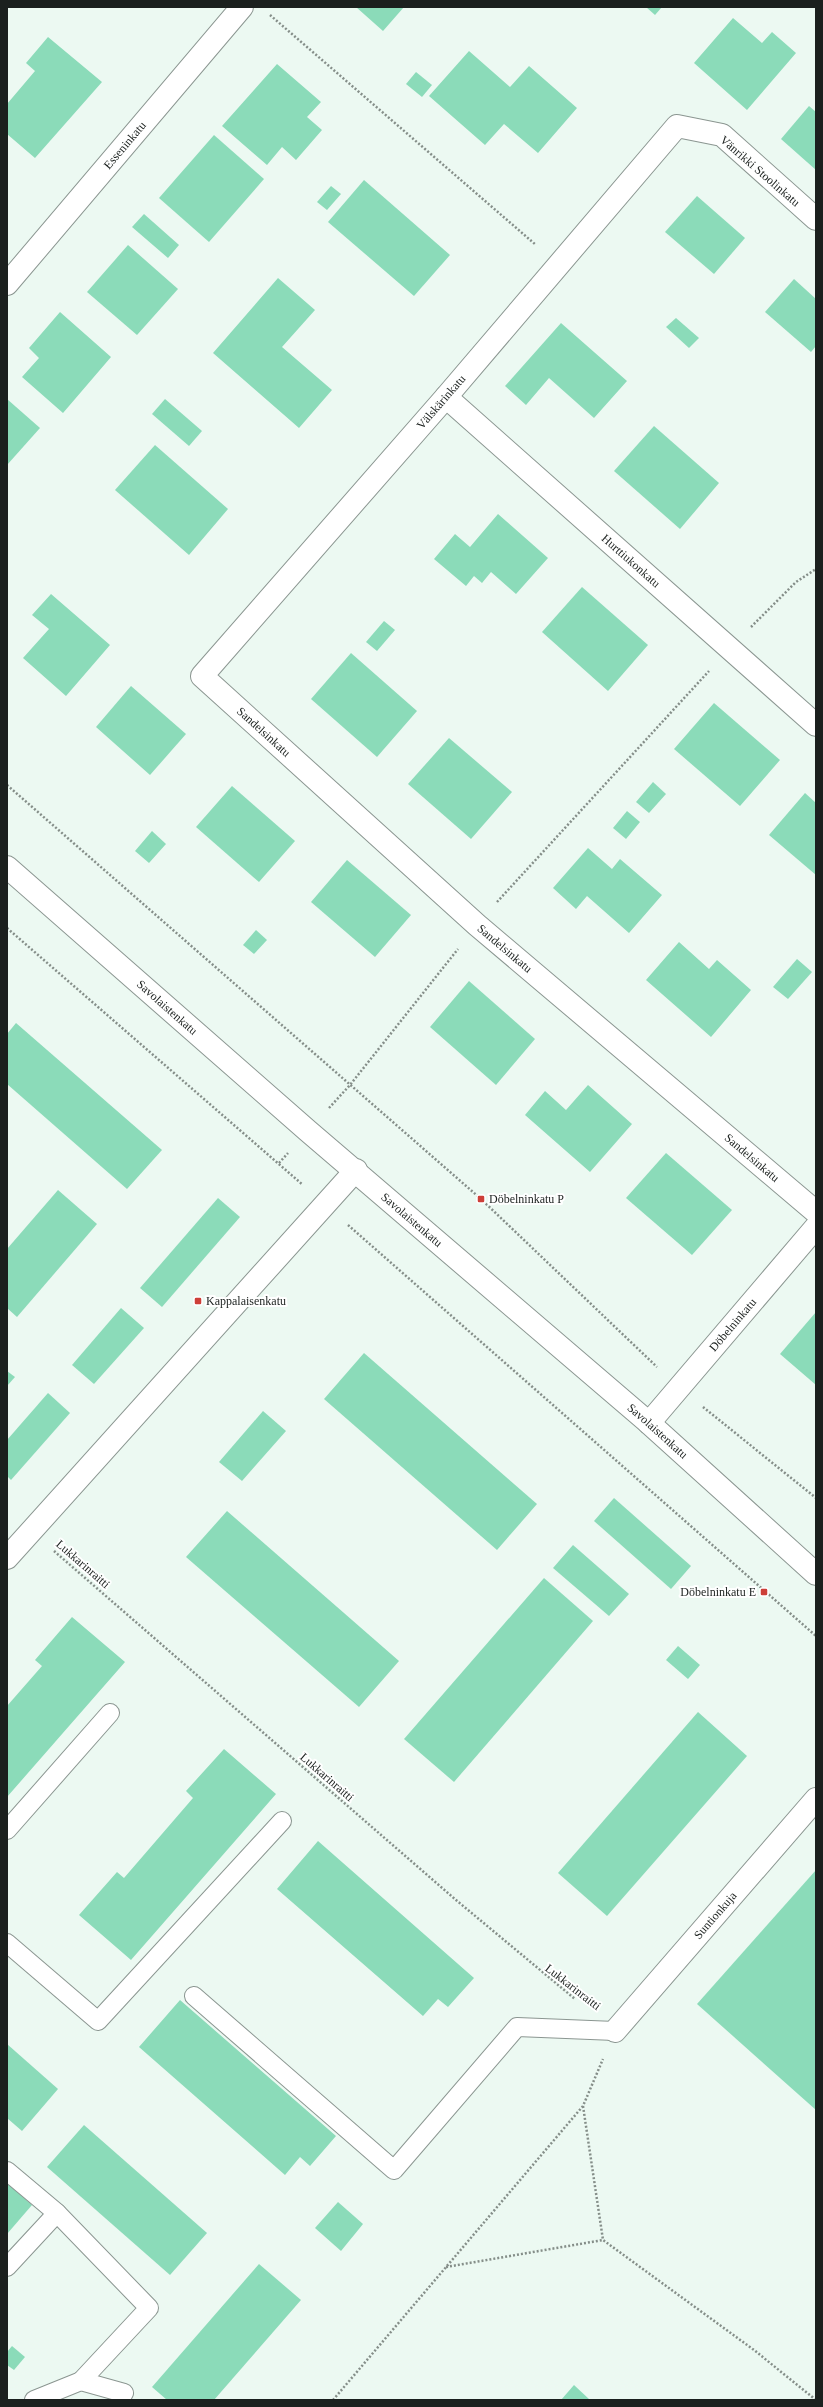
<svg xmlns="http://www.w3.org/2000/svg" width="823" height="2407" viewBox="0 0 823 2407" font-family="'Times New Roman',serif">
	<rect width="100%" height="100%" fill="#ecf9f2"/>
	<g fill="#8bdbb9">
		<polygon points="356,7 404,7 383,31"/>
		<polygon points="646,7 662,7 655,15"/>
		<polygon points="733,18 762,43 772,32 796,53 747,110 694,63"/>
		<polygon points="48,37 102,82 35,158 7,134 7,104 35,71 26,63"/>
		<polygon points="469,51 510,87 529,66 577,108 538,153 504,124 485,145 429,96"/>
		<polygon points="277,64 321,102 307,117 322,130 296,160 282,147 267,165 222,126"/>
		<polygon points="416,72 432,85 422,97 406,84"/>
		<polygon points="809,106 816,112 816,170 781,139"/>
		<polygon points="214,135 264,179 209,242 159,198"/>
		<polygon points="364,180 450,255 414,296 328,222"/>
		<polygon points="331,186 341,194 327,210 317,202"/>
		<polygon points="697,196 745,238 714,274 665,232"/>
		<polygon points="144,214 179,245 168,258 132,227"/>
		<polygon points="128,245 178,289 137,335 87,292"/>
		<polygon points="278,278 315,310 282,347 332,390 299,428 213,353"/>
		<polygon points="794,279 816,299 816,346 811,352 765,312"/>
		<polygon points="60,312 111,357 63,413 22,377 39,358 29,348"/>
		<polygon points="676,318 699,338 689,348 666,327"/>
		<polygon points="561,323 627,381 594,418 549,378 526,405 505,386"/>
		<polygon points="7,399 40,428 7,465"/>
		<polygon points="165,399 202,431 189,446 152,414"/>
		<polygon points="654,426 719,483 680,529 614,471"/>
		<polygon points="155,445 228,509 189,555 115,490"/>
		<polygon points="498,514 548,558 516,594 491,572 482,583 474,576 466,586 434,559 455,534 470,547"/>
		<polygon points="582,587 648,645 608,691 542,632"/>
		<polygon points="51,594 110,645 66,696 23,658 49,629 32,615"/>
		<polygon points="384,621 395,630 377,651 366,642"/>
		<polygon points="351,653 417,711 377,757 311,699"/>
		<polygon points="131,686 186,734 150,775 96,727"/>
		<polygon points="714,703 780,760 740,806 674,749"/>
		<polygon points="449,738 512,792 471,839 408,784"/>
		<polygon points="653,782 666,794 649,813 636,802"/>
		<polygon points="232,786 295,841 259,882 196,827"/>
		<polygon points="805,793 816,803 816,875 769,835"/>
		<polygon points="627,811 640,822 626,839 613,828"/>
		<polygon points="152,831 166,844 149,863 135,851"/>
		<polygon points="588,848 612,869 620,859 662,895 629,933 587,896 576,909 553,888"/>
		<polygon points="347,860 411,915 375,957 311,902"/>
		<polygon points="256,930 267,940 254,954 243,945"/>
		<polygon points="679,942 709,969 717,960 751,990 711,1037 646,980"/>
		<polygon points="797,959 812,972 788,999 773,987"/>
		<polygon points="469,981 535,1039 496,1085 430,1027"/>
		<polygon points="16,1023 162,1150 127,1189 7,1084 7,1034"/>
		<polygon points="588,1085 632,1124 590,1172 525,1115 545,1091 566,1110"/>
		<polygon points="666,1153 732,1210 692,1255 626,1198"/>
		<polygon points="58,1190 97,1224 17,1317 7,1308 7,1249"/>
		<polygon points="218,1198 240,1217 162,1307 140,1288"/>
		<polygon points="121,1308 144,1328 94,1384 72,1365"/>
		<polygon points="816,1312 816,1385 780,1354"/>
		<polygon points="364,1353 537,1504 497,1550 324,1399"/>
		<polygon points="7,1371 15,1377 7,1386"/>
		<polygon points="48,1393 70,1413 11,1480 7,1476 7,1440"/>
		<polygon points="263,1411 286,1431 242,1481 219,1462"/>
		<polygon points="614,1498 691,1566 671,1589 594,1521"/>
		<polygon points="227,1511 399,1661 359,1707 186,1557"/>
		<polygon points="573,1545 629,1594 609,1616 553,1568"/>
		<polygon points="544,1578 593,1621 454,1782 404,1739"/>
		<polygon points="72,1617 125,1662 7,1797 7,1706 42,1666 35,1660"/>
		<polygon points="678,1646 700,1665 688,1679 666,1660"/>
		<polygon points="698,1712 747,1756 607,1916 558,1873"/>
		<polygon points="224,1749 276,1794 131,1960 79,1915 117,1872 124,1878 193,1798 186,1791"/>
		<polygon points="318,1841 474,1978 448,2007 438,1999 423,2016 277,1889"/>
		<polygon points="816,1870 816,2110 697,2004"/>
		<polygon points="180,2000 336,2136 310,2166 300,2157 285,2175 139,2047"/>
		<polygon points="7,2044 58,2089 22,2131 7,2118"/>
		<polygon points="84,2125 207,2233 170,2275 47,2167"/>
		<polygon points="7,2183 32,2205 7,2234"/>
		<polygon points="338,2202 363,2224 341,2251 315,2228"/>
		<polygon points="259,2264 301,2300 214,2400 167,2400 152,2387"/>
		<polygon points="12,2346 25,2357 14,2370 7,2365 7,2352"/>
		<polygon points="574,2385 590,2400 561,2400"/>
	</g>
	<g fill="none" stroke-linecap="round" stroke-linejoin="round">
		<defs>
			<g id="service">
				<polyline points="7,1830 110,1713"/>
				<polyline points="7,1943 98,2021 282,1821"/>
				<polyline points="194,1996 394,2170 517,2027 615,2031"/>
				<polyline points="7,2171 57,2213 7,2267"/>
				<polyline points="57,2213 149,2308 81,2381"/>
				<polyline points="34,2400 81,2381 124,2393"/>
			</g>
			<g id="minor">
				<path id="s1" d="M816 219 722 135 677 126 446 397 202 676 477 925 816 1212"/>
				<path id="s2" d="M7 284 242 7"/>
				<path id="s3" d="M446 397 816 725"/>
				<path id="s4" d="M7 867 308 1131 649 1423 816 1574"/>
				<path id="s5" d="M649 1423 816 1227"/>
				<polyline points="7,1558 356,1170"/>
				<path id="s6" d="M615 2031 816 1799"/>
			</g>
		</defs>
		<use href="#service" stroke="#8b9691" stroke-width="20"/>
		<use href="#minor" stroke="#8b9691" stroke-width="24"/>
		<g stroke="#858e89" stroke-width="2.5" stroke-dasharray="2 2" stroke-linecap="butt">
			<polyline points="270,15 536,245"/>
			<polyline points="751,627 796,582 816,569"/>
			<polyline points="7,785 481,1199 657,1367"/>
			<polyline points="497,902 709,671"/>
			<polyline points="7,928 303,1185"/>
			<polyline points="329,1108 350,1085 458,949"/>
			<polyline points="279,1163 288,1153"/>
			<polyline points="348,1225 816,1636"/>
			<polyline points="703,1407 816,1498"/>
			<polyline points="54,1551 456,1900 575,1999"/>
			<polyline points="583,2106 603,2240 754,2350 816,2400"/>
			<polyline points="446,2267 603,2240"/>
			<polyline points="333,2400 583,2106 603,2059"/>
		</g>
		<use href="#service" stroke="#fff" stroke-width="18"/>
		<use href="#minor" stroke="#fff" stroke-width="22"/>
	</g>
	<g fill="#cd3f38" stroke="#fff" stroke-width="1.5">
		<rect x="477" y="1195" width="8" height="8" rx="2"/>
		<rect x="194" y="1297" width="8" height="8" rx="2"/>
		<rect x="760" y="1588" width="8" height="8" rx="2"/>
	</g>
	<g text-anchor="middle" stroke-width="4" stroke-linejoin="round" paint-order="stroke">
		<g font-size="12" fill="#1b201e" stroke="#fff">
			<text dy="4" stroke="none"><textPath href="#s2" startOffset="182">Esseninkatu</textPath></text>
			<text transform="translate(760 171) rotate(41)" y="4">Vänrikki Stoolinkatu</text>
			<text transform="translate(441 402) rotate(-49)" y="4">Välskärinkatu</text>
			<text dy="4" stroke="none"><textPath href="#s3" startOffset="247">Hurttiukonkatu</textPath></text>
			<text dy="4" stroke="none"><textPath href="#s1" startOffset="982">Sandelsinkatu</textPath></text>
			<text dy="4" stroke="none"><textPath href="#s1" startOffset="1306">Sandelsinkatu</textPath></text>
			<text dy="4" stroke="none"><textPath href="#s4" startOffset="213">Savolaistenkatu</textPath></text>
			<text dy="4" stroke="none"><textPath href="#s1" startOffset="1630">Sandelsinkatu</textPath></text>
			<text dy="4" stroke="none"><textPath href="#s4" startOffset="537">Savolaistenkatu</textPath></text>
			<text dy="4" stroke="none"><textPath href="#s5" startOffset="129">Döbelninkatu</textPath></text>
			<text dy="4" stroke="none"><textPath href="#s4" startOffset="861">Savolaistenkatu</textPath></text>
			<text transform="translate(83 1564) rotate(41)" y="4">Lukkarinraitti</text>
			<text transform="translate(327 1777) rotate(41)" y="4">Lukkarinraitti</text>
			<text dy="4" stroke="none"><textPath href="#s6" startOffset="153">Suntionkuja</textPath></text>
			<text transform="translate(573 1987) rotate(38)" y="4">Lukkarinraitti</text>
		</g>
		<g font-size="12" fill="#1b201e" stroke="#fff" text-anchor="start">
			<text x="489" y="1203">Döbelninkatu P</text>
			<text x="206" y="1305">Kappalaisenkatu</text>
			<text x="756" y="1596" text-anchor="end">Döbelninkatu E</text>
		</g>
	</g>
	<rect width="823" height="2407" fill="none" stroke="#1b201e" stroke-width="16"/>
</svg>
